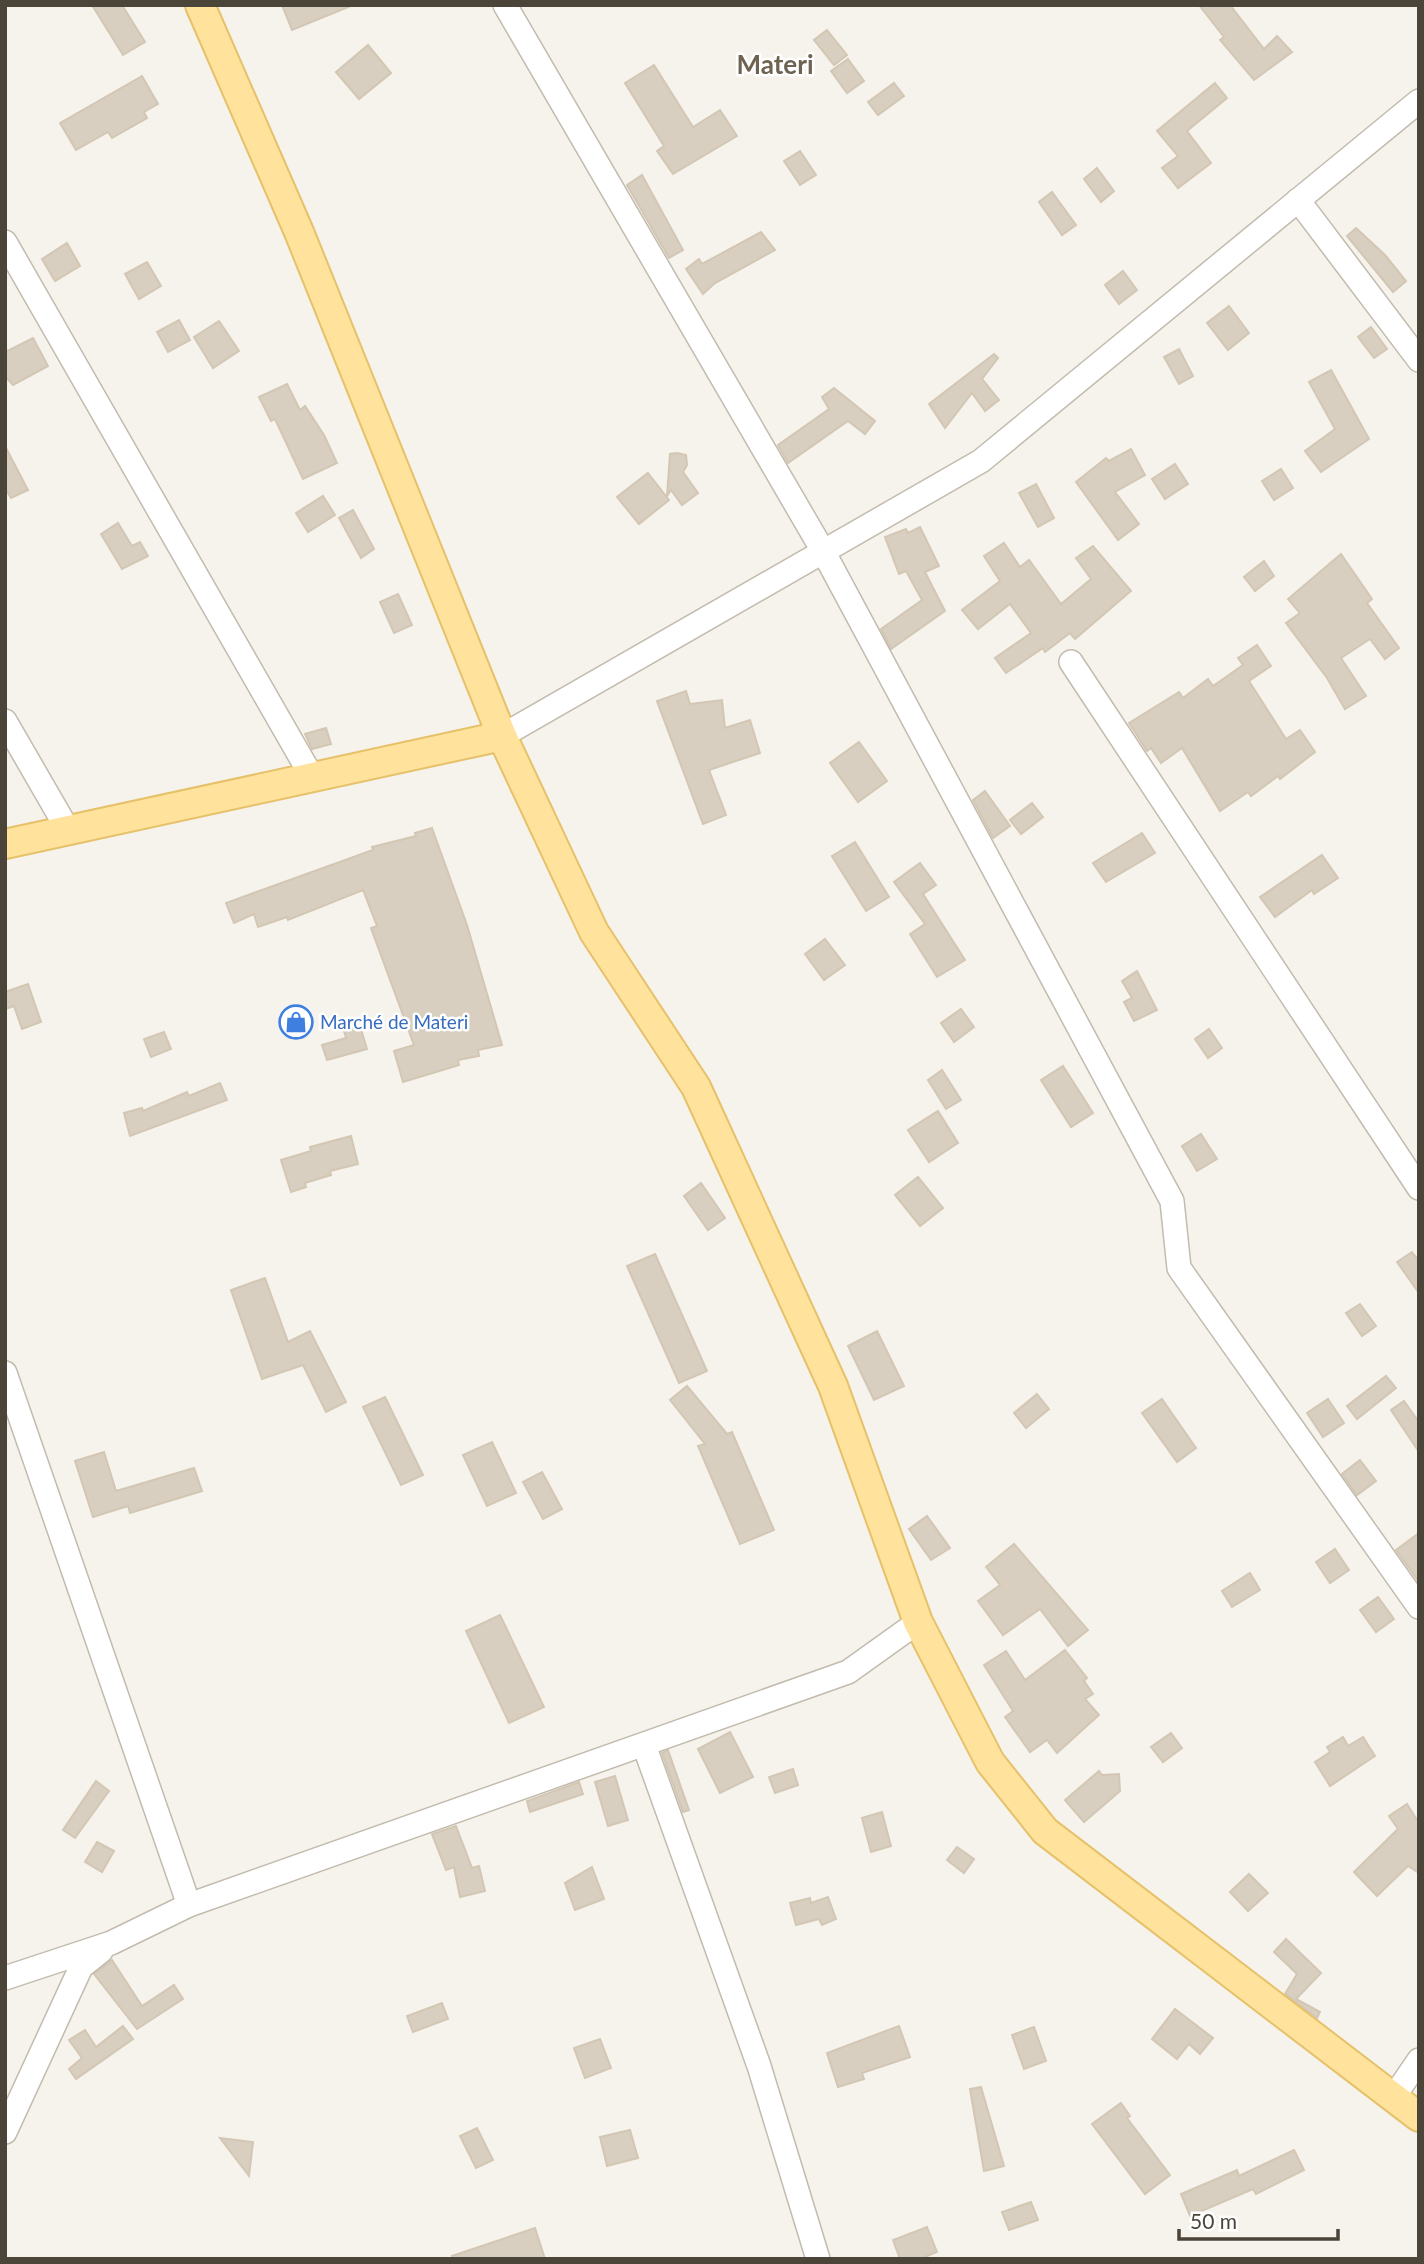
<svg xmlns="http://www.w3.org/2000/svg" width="1424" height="2264" viewBox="0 0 1424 2264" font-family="Lato,sans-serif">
	<rect width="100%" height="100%" fill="#f6f3ec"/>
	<g fill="#d8cfc1" stroke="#d3c7b4" stroke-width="2">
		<polygon points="92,5 122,5 145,42 123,55"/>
		<polygon points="282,5 350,5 351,6 292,30"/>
		<polygon points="1199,5 1230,5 1264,49 1277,36 1292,52 1254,80 1220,40 1224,37"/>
		<polygon points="827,30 847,55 834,65 814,40"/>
		<polygon points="368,45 391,73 359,99 336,72"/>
		<polygon points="848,59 864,81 847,93 831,71"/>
		<polygon points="654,65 693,127 720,110 737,136 673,174 657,151 664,146 625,83"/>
		<polygon points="142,76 158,104 144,112 147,118 112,138 108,132 76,150 60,123"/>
		<polygon points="894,83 904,96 878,115 868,102"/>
		<polygon points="1215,83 1227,98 1187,131 1211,163 1178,188 1162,168 1178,156 1157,131"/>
		<polygon points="800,151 816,175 800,185 784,161"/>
		<polygon points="1097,168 1114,191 1101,202 1084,179"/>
		<polygon points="642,175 683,250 669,258 627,185"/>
		<polygon points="1052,192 1076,225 1062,235 1039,202"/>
		<polygon points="1356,228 1385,255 1406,281 1393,292 1347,236"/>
		<polygon points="761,232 775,250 715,283 703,294 686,269 699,259 702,264"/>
		<polygon points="67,243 80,266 55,281 42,259"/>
		<polygon points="147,262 161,286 139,299 125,274"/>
		<polygon points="1123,271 1137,290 1119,304 1105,285"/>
		<polygon points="1229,306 1249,333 1228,350 1207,323"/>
		<polygon points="179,320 190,340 168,352 157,332"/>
		<polygon points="219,321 239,351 213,368 194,337"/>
		<polygon points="1371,327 1387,349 1374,358 1358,337"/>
		<polygon points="33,338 48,366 13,385 5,376 5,352"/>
		<polygon points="1179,349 1193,376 1179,384 1164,357"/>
		<polygon points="994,354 998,358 982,379 999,400 985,411 972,393 945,428 929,404"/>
		<polygon points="1331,370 1369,439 1321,472 1305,451 1335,429 1309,382"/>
		<polygon points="287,384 300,410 305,406 324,435 337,463 303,479 275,419 271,421 259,397"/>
		<polygon points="834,388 875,421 865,434 848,421 788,463 778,445 829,409 822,397"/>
		<polygon points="5,446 28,490 11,498 5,488"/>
		<polygon points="1131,449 1145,475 1115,492 1139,524 1118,540 1076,482 1106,458 1109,461"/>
		<polygon points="677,453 686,455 687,465 683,472 698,493 682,505 671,490 667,496 670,454"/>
		<polygon points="1175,464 1188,484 1165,499 1152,479"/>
		<polygon points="1281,469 1293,488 1274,500 1262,481"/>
		<polygon points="648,473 669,500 639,524 617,497"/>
		<polygon points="1036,484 1054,518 1038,527 1019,493"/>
		<polygon points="323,496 335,515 308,532 296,513"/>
		<polygon points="353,510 374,549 361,558 339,518"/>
		<polygon points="118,523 132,546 140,542 148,556 122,569 101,534"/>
		<polygon points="920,527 939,566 925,572 945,611 891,649 881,629 922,600 906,571 899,574 885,537 906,529 908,533"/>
		<polygon points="1004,543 1020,567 1029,560 1061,604 1091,579 1076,558 1093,546 1131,591 1075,639 1070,633 1045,652 1043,648 1006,673 995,658 1031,633 1010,604 978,629 962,610 1000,581 984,556"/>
		<polygon points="1341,554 1372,599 1367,603 1399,648 1385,659 1370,639 1341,658 1366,696 1345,709 1327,678 1286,623 1300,613 1288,599"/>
		<polygon points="1264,561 1274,576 1255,591 1244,577"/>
		<polygon points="398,594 412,625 394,633 380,602"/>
		<polygon points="1257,645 1271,666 1249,681 1286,739 1300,730 1315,752 1280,779 1278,776 1251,796 1248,792 1220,811 1182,748 1161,763 1151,748 1147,751 1129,723 1179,692 1183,698 1208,679 1213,686 1243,665 1238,658"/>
		<polygon points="686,691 690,704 722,700 725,728 750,720 760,753 709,770 726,815 703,824 657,701"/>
		<polygon points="326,728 331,744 312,749 305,734"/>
		<polygon points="859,742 887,781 858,802 830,763"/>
		<polygon points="985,791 1010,826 993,838 973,800"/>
		<polygon points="1032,803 1043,817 1021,834 1010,820"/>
		<polygon points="432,828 467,925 502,1045 478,1050 479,1056 458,1060 459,1065 403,1082 394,1051 414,1045 371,928 377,926 363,890 288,920 287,917 258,927 254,914 234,923 226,903 373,850 372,847 416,836 415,833"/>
		<polygon points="1142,833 1155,853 1106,882 1093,863"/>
		<polygon points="855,842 889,897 866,911 832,856"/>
		<polygon points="1322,855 1338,878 1314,894 1312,890 1275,917 1260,897"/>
		<polygon points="920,863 936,885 923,894 965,960 937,977 910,934 925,924 894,882"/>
		<polygon points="825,939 845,965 824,980 805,954"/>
		<polygon points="1137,971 1157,1010 1134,1021 1124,1002 1132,998 1122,981"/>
		<polygon points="28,984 41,1022 22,1029 14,1006 5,1009 5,992"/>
		<polygon points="961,1009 974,1027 954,1042 941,1023"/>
		<polygon points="360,1026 367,1049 327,1060 322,1045 346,1038 344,1031"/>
		<polygon points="1209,1029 1222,1048 1208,1058 1195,1039"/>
		<polygon points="164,1032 171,1049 151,1057 144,1039"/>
		<polygon points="1063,1066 1093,1113 1071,1127 1041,1080"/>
		<polygon points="942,1070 961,1100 946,1109 928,1080"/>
		<polygon points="220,1083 227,1100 130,1136 124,1113 142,1108 143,1111 187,1092 189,1096"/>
		<polygon points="938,1111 958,1143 929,1162 908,1130"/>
		<polygon points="1201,1134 1217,1159 1197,1171 1182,1146"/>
		<polygon points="351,1136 358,1164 330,1171 331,1175 305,1183 306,1187 291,1192 281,1160 311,1151 310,1147"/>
		<polygon points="918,1177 943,1208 920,1226 895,1195"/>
		<polygon points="701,1183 725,1218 708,1230 684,1196"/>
		<polygon points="1412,1252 1419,1261 1419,1293 1397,1262"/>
		<polygon points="655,1254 707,1371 679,1383 627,1266"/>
		<polygon points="265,1278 288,1342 310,1331 346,1402 326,1412 303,1365 262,1379 231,1290"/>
		<polygon points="1360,1304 1376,1326 1362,1336 1346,1313"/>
		<polygon points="877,1331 904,1386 874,1400 848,1346"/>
		<polygon points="1386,1376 1396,1388 1357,1419 1347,1406"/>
		<polygon points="687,1386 727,1434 732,1432 774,1530 740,1544 698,1446 705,1444 670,1400"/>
		<polygon points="1037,1394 1049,1409 1026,1428 1014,1413"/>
		<polygon points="385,1397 423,1475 401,1485 363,1407"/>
		<polygon points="1162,1399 1196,1448 1177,1462 1142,1413"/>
		<polygon points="1328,1399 1344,1423 1323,1437 1307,1413"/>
		<polygon points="1404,1401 1419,1422 1419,1452 1391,1410"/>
		<polygon points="492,1442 516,1493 487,1506 463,1455"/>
		<polygon points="104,1452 116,1491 194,1468 202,1491 130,1513 128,1506 93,1517 75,1461"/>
		<polygon points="1360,1460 1376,1481 1357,1495 1342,1474"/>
		<polygon points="542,1472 562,1509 543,1519 523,1482"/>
		<polygon points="927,1516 950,1548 931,1560 909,1529"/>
		<polygon points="1419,1533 1419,1582 1396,1550"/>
		<polygon points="1014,1544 1088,1630 1068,1646 1040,1609 1003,1635 978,1601 1000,1585 986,1567"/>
		<polygon points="1335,1549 1349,1570 1330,1583 1316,1562"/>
		<polygon points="1250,1573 1260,1590 1232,1607 1222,1591"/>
		<polygon points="1378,1597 1394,1619 1376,1632 1360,1610"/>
		<polygon points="500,1615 544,1707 509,1723 466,1631"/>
		<polygon points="1065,1650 1087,1678 1084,1681 1093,1694 1085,1699 1099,1715 1057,1753 1047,1740 1030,1752 1005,1717 1013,1711 984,1665 1006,1651 1025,1680"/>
		<polygon points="730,1732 753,1777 720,1793 698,1749"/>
		<polygon points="1171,1733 1182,1748 1163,1762 1151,1747"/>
		<polygon points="1343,1737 1348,1746 1363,1737 1375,1756 1330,1786 1315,1762 1330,1752 1327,1747"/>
		<polygon points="668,1750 689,1810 683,1812 662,1753"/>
		<polygon points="793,1769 798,1785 775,1793 769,1777"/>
		<polygon points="1099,1771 1102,1775 1119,1774 1120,1791 1084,1822 1065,1800"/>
		<polygon points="615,1776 628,1820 608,1826 595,1782"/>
		<polygon points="96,1781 109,1791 75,1838 63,1830"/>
		<polygon points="579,1782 583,1794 530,1812 527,1801"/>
		<polygon points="1407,1804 1419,1823 1419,1873 1408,1866 1377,1896 1354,1872 1398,1829 1389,1816"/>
		<polygon points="882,1812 891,1846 871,1852 862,1818"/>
		<polygon points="456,1826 472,1868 479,1866 485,1891 460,1897 454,1867 446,1870 432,1834"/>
		<polygon points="97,1842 114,1851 102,1872 85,1862"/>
		<polygon points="957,1847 974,1859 964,1873 947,1860"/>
		<polygon points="592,1867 604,1899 575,1910 565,1883"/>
		<polygon points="1249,1874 1268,1893 1248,1911 1230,1892"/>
		<polygon points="828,1897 836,1919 822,1925 819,1919 796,1925 790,1903 810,1898 811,1903"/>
		<polygon points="1286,1939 1321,1973 1296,1999 1320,2012 1317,2018 1285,1994 1297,1974 1274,1952"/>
		<polygon points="112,1960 142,2006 174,1985 183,1999 137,2029 94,1974"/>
		<polygon points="442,2003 448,2019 413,2032 407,2016"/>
		<polygon points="1175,2009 1213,2038 1200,2054 1189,2044 1177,2059 1152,2039"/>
		<polygon points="123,2026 133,2039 76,2079 69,2069 82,2058 69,2040 85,2030 96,2047"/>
		<polygon points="899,2026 910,2057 862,2073 864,2079 838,2087 827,2053"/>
		<polygon points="1034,2027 1046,2061 1024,2069 1012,2035"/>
		<polygon points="600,2039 611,2068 585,2078 574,2048"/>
		<polygon points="981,2087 1004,2166 984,2171 970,2089"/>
		<polygon points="1121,2103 1130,2116 1127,2118 1170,2175 1145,2194 1092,2124"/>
		<polygon points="477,2128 493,2160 476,2168 460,2136"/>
		<polygon points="630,2130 638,2158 607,2166 600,2137"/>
		<polygon points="220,2138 253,2142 249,2176"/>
		<polygon points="1294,2150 1304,2170 1256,2194 1253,2189 1190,2216 1181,2194 1237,2170 1239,2176"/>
		<polygon points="1031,2202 1038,2220 1009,2230 1002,2212"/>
		<polygon points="927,2227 937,2252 920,2259 900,2259 893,2240"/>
		<polygon points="535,2228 545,2259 453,2259 452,2256"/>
	</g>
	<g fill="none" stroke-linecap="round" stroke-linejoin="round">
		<defs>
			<g id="minor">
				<polyline points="505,5 823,551 1172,1201 1179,1268 1419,1607"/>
				<polyline points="1298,200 1419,360"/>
				<polyline points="5,242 312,777"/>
				<polyline points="1071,662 1419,1188"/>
				<polyline points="5,721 68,830"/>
				<polyline points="502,736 981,461 1419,101"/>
				<polyline points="5,1373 189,1905"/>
				<polyline points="644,1745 759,2066 818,2259"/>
				<polyline points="5,1978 111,1943 189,1905 848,1672 918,1622"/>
				<polyline points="1393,2098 1419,2060"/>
				<polyline points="5,2132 81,1967 101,1951"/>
			</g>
			<g id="major">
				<polyline points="200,5 299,232 502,736 594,932 696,1087 833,1386 918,1622 990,1762 1045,1831 1419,2117"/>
				<polyline points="5,844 502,736"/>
			</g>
		</defs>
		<use href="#minor" stroke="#c2bbae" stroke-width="26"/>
		<use href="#major" stroke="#e6c16a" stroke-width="32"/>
		<use href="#minor" stroke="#fff" stroke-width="23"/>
		<use href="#major" stroke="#ffe39c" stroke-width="28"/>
	</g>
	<defs>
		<symbol id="shop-ring" viewBox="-11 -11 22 22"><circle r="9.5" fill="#fff" stroke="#3f7fe0" stroke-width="1.5"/><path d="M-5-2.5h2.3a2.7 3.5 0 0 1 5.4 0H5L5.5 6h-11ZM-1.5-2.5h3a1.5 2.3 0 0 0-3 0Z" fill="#3f7fe0"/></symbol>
	</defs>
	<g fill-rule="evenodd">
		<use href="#shop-ring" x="277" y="1003" width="38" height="38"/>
	</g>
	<g text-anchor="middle" stroke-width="5" stroke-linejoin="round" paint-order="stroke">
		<g font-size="19" fill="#366cbe" stroke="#fff" text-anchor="start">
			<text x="320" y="1029">Marché de Materi</text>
		</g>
		<g font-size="26" font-weight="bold" fill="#6e6250" stroke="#fff">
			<text x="775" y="74">Materi</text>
		</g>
	</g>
	<rect width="1424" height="2264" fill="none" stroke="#4b4439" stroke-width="14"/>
	<path d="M1179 2229v10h159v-10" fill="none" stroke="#4b4439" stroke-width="3.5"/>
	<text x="1190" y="2229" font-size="21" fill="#4b4439" stroke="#ffffff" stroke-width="5" paint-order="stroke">50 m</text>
</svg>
